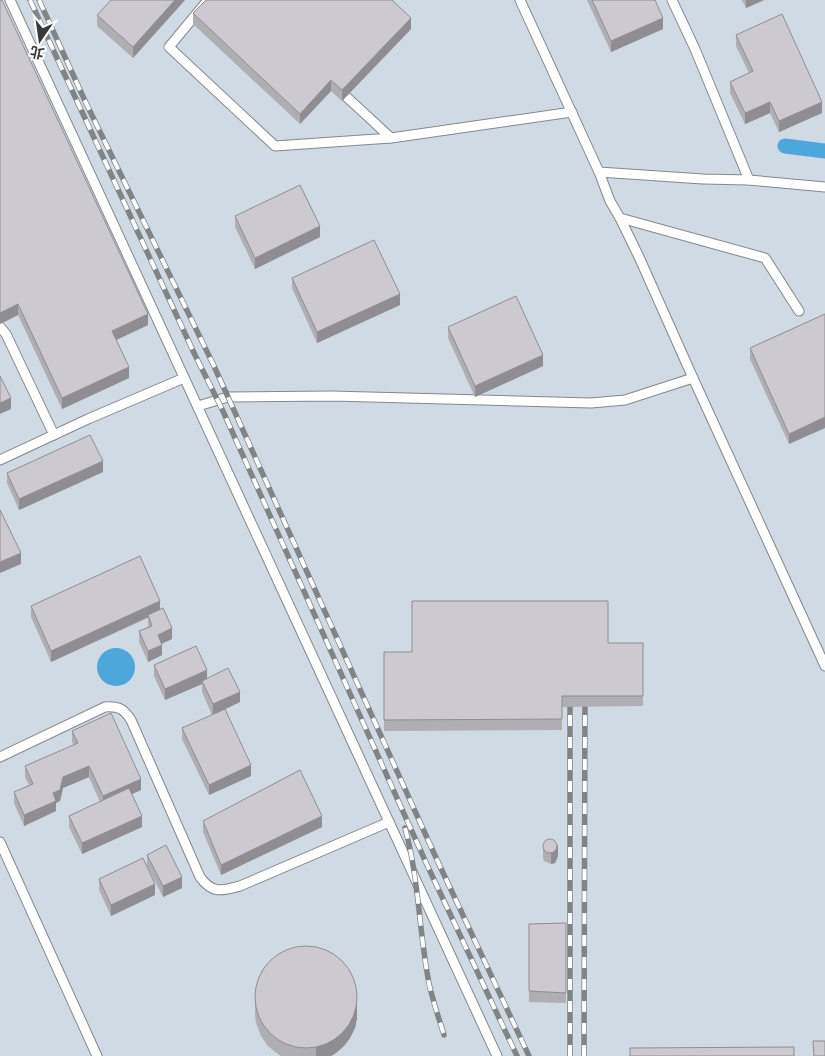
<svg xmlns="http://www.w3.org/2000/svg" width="825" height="1056" viewBox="0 0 825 1056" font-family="'Exo 2','Noto Sans TC',sans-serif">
	<rect width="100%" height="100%" fill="#e2e7ed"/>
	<rect fill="#cfdae4" x="0" y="0" width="825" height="1056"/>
	<circle fill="#4ea7db" cx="116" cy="667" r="19"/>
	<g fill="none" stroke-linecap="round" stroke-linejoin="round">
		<polyline stroke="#4ea7db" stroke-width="15" points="785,146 825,151"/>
		<defs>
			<g id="service">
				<polyline points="10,0 497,1056"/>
				<polyline points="208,0 169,47 275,146 391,138 572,112"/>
				<polyline points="520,0 599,172 610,201 620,218 639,257 693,378 825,666"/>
				<polyline points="672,0 695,49 749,180"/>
				<polyline points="338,89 391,138"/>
				<polyline points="599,172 703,179 749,180 825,187"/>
				<polyline points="620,218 765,258 799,311"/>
				<polyline points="0,327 6,334 54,435"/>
				<polyline points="198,406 228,397 332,396 591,403 625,400 693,378"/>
				<polyline points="0,460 88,419 184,378"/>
				<path d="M0 757 105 707C119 706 124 709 131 720L200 877C212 894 222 891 240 886L389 822"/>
				<polyline points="0,842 97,1056"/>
			</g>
		</defs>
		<use href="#service" stroke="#83888c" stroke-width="11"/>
		<use href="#service" stroke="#fff" stroke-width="9"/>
		<defs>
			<g id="rail">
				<polyline points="30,0 195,355 222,409 428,867 517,1056"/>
				<polyline points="39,0 86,103 214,366 438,862 529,1056"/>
				<path d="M405 828C418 875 419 925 427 972 430 994 438 1015 444 1035"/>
				<polyline points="570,1056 570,694"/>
				<polyline points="584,1056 585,694"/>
			</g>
		</defs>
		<use href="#rail" stroke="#808487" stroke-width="5.5"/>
		<use href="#rail" stroke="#fff" stroke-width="4" stroke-dasharray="11" stroke-linecap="butt"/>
	</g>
	<g fill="#afaeb3">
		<polygon points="0,0 148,325 116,340 129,378 62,409 18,315 0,324"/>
		<polygon points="185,0 133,58 97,26 97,15"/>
		<polygon points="587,0 655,0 663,29 611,52"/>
		<polygon points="742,0 764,0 746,8"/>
		<polygon points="193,13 411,29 342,101 331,91 300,124 193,24"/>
		<polygon points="736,35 822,113 779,132 770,113 745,124 730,93 730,82 749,73 736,46"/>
		<polygon points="235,216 320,237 255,269 235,227"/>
		<polygon points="292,278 400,305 317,343 292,288"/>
		<polygon points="825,314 789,444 750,359 750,348"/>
		<polygon points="448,327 543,366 475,397 448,338"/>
		<polygon points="103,472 19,510 7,483 7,473"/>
		<polygon points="31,606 160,609 172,639 162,644 162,655 148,662 139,642 139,631 148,627 148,618 51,662 31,617"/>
		<polygon points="608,643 643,643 643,706 562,707 562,730 384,731 384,652 412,652"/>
		<polygon points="154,665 207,678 240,702 225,709 251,776 209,795 182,739 182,728 212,715 202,692 202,684 165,700 154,676"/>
		<polygon points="72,731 141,790 132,794 142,827 82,854 69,827 69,816 100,802 89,777 63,788 60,801 56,803 56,811 24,826 14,803 14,792 29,785 25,777 25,766 74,745 72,742"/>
		<polygon points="203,821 322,827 221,875 203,832"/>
		<polygon points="543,847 558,856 555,863 551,864 544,861 543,857"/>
		<polygon points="147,855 182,888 163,897 147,866"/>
		<polygon points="99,879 155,895 111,916 99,890"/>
		<polygon points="566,923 566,1003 529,1002 529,924"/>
		<polygon points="255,991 357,1018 355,1028 350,1038 344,1046 336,1053 331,1056 281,1056 275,1052 267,1045 261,1036 257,1026 255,1016"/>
	</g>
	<g fill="#8f8d92">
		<polygon points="175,0 185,0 133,58 133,47"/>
		<polygon points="746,0 764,0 746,8"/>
		<polygon points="411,18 411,29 342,101 342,90"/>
		<polygon points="663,18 663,29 611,52 611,41"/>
		<polygon points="331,80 331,91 300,124 300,114"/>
		<polygon points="770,102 770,113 745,124 745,113"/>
		<polygon points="822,102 822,113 779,132 779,121"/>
		<polygon points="320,226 320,237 255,269 255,258"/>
		<polygon points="400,294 400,305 317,343 317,332"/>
		<polygon points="18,304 18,315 0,324 0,313"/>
		<polygon points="148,314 148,325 112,342 112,331"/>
		<polygon points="543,355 543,366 475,397 475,386"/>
		<polygon points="129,367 129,378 62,409 62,398"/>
		<polygon points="11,398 11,409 0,414 0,403"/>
		<polygon points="825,417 825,428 789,444 789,434"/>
		<polygon points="103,461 103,472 19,510 19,499"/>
		<polygon points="21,553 21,564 0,573 0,562"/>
		<polygon points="160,601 160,612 148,615 148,617 51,662 51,651"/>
		<polygon points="172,628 172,639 158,645 158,635"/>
		<polygon points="162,645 162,655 148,662 148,651"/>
		<polygon points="207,670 207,681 202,681 202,684 165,700 165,689"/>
		<polygon points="240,692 240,702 213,715 213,704"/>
		<polygon points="251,765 251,776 209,795 209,785"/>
		<polygon points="89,766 89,777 63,788 60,801 56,803 56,811 24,826 24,815 53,793 63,777"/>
		<polygon points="141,779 141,790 103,807 103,796"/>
		<polygon points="142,816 142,827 82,854 82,843"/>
		<polygon points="322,816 322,827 221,875 221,865"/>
		<polygon points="558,845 558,856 555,863 551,864 551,853"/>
		<polygon points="182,877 182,888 163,897 163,886"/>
		<polygon points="155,884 155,895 111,916 111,905"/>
		<polygon points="357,993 357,1018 355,1028 350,1038 344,1046 336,1053 331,1056 316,1056 316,1048"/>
	</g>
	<g fill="#cccad0" stroke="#8f8d92">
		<polygon points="0,0 2,0 148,314 112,331 129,367 62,398 18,304 0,313"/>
		<polygon points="111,0 175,0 133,47 97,15"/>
		<polygon points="206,0 392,0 411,18 342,90 331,80 300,114 193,13"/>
		<polygon points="592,0 655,0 663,18 611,41"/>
		<polygon points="782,14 822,102 779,121 770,102 745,113 730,82 753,71 736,35"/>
		<polygon points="300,185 320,226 255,258 235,216"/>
		<polygon points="374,240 400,294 317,332 292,278"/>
		<polygon points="516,296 543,355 475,386 448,327"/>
		<polygon points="825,314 825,417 789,434 750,348"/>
		<polygon points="0,376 11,398 0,403"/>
		<polygon points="90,435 103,461 19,499 7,473"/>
		<polygon points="0,510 21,553 0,562"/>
		<polygon points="140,556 160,601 51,651 31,606"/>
		<polygon points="412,601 608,601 608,643 643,643 643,696 562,696 562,719 384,720 384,652 412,652"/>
		<polygon points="163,608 172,628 158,635 162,645 148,651 139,631 152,626 148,615"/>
		<polygon points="196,646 207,670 165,689 154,665"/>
		<polygon points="228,668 240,692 213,704 202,681"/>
		<polygon points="225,709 251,765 209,785 182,728"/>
		<polygon points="111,713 141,779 103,796 89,766 63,777 60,790 53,793 56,801 24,815 14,792 33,784 25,766 78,743 72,731"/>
		<polygon points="300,770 322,816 221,865 203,821"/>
		<polygon points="129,788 142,816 82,843 69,816"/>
		<circle cx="550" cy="846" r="7"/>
		<polygon points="166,845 182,877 163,886 147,855"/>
		<polygon points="143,858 155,884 111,905 99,879"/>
		<polygon points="566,923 566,993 529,991 529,924"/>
		<circle cx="306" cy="997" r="51"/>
		<polygon points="813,1041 825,1041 825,1056 814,1056"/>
		<polygon points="794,1047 794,1056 630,1056 630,1048"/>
	</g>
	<g transform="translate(40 40) rotate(193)" stroke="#ffffff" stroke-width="4" paint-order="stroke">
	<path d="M0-4L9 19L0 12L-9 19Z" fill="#37393b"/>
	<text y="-8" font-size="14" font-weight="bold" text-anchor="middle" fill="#37393b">北</text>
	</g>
</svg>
